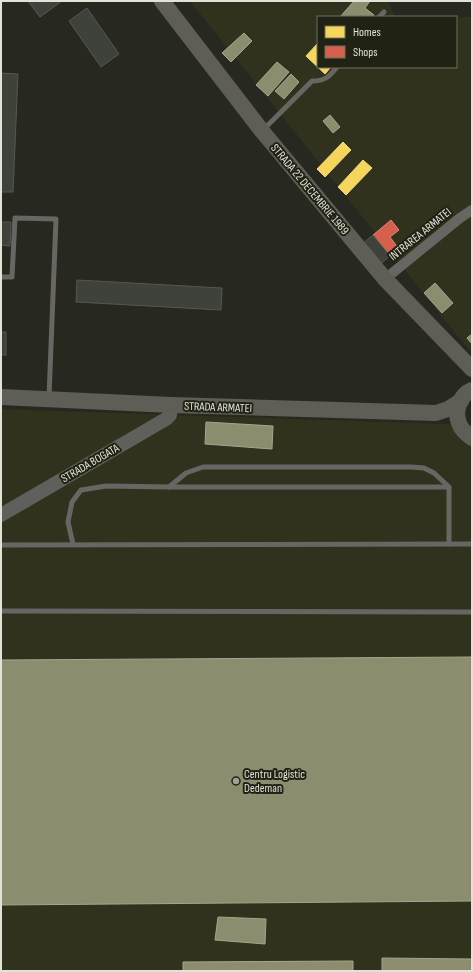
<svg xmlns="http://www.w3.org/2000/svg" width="473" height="972" viewBox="0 0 473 972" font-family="'Sofia Sans Condensed',sans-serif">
	<rect width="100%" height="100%" fill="#272820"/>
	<g fill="#30321d" fill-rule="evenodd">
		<path d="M190 1H388L395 16 472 17V354ZM318 17H456V67H318Z"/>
		<polygon points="1,409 472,425 472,971 1,971"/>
	</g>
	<g fill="#f6d55c" stroke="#f0d981">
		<polygon points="318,43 318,67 331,67 325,74 306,56"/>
		<polygon points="343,142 351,150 325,177 317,169"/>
		<polygon points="363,160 372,168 346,195 338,187"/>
	</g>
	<polygon fill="#d6604d" stroke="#d98777" points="391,220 399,230 390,237 399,249 390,256 373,235"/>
	<g fill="#8c8c6e" stroke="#a6a68e">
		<polygon points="354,1 370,1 365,8 374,15 372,17 340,17"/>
		<polygon points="244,33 252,41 231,62 222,53"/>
		<polygon points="277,62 289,72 268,96 256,85"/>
		<polygon points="291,74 299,82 284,99 275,91"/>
		<polygon points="330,115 340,127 333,133 323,121"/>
		<polygon points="435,283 453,303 442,313 424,293"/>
		<polygon points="472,334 472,344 467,338"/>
		<polygon points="206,422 273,426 272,449 205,444"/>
		<polygon points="472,657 472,901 1,905 1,660"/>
		<polygon points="218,917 266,919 265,944 215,940"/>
		<polygon points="382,958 472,959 472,971 382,971"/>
		<polygon points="353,961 353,971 183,971 183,962"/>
	</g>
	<g fill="#3f413b" stroke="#555852">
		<polygon points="28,1 62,1 40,17"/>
		<polygon points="87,8 119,54 101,67 69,21"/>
		<polygon points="1,73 18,74 13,192 1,192"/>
		<polygon points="1,222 11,222 10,246 1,245"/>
		<polygon points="373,235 390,256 378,266 361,245"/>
		<polygon points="77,280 222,288 221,310 76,302"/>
		<rect x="1" y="332" width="5" height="23"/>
	</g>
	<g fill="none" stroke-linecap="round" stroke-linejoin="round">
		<g stroke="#676663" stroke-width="5">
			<polyline points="379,17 384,12"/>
			<path d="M264 129 312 81C325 81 329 77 337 67"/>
			<polyline points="1,277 12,277 15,218 56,219 49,397"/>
			<polyline points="169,487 186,473 203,467 411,467 424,468 434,473 449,487 449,544"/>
			<polyline points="73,544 68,522 72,502 81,490 106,486 169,487 449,487"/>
			<polyline points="1,545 472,544"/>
			<polyline points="1,611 472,612"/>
		</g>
		<polyline stroke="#676663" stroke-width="10" points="385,279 460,218 472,210"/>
		<polyline stroke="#5f5f5b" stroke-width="14" points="1,515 166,419 170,415 171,405"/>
		<g stroke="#5e5e57" stroke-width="16">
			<polyline points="162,1 262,131 385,279 472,369"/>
			<path d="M472 390C460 395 454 411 459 423 461 430 467 434 472 438"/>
			<polyline points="1,397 171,405 436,413 448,409 461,401"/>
		</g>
	</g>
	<circle fill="#a0a198" stroke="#202213" stroke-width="1.5" cx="236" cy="781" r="4"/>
	<g text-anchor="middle" stroke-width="4" stroke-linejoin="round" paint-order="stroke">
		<g font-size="12" fill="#e1e2d8" stroke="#202213">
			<text transform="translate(310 189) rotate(50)" y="4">STRADA 22 DECEMBRIE 1989</text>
			<text transform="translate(420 234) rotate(-39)" y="4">INTRAREA ARMATEI</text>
			<text transform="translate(218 407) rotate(2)" y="4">STRADA ARMATEI</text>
			<text transform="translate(90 463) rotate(-30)" y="4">STRADA BOGATA</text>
		</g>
		<g font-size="12" fill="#e1e2d8" stroke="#202213" text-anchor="start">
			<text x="244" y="778">Centru Logistic<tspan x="244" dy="14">Dedeman</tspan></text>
		</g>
	</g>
	<rect width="473" height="972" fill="none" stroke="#e1e2d8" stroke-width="4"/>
	<rect x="317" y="16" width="140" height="52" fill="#202213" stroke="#6d6f62"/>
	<rect x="325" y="26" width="20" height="12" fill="#f6d55c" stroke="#6d6f62"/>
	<text x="353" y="36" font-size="12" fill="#e1e2d8">Homes</text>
	<rect x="325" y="46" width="20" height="12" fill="#d6604d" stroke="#6d6f62"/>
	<text x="353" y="56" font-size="12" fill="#e1e2d8">Shops</text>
</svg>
